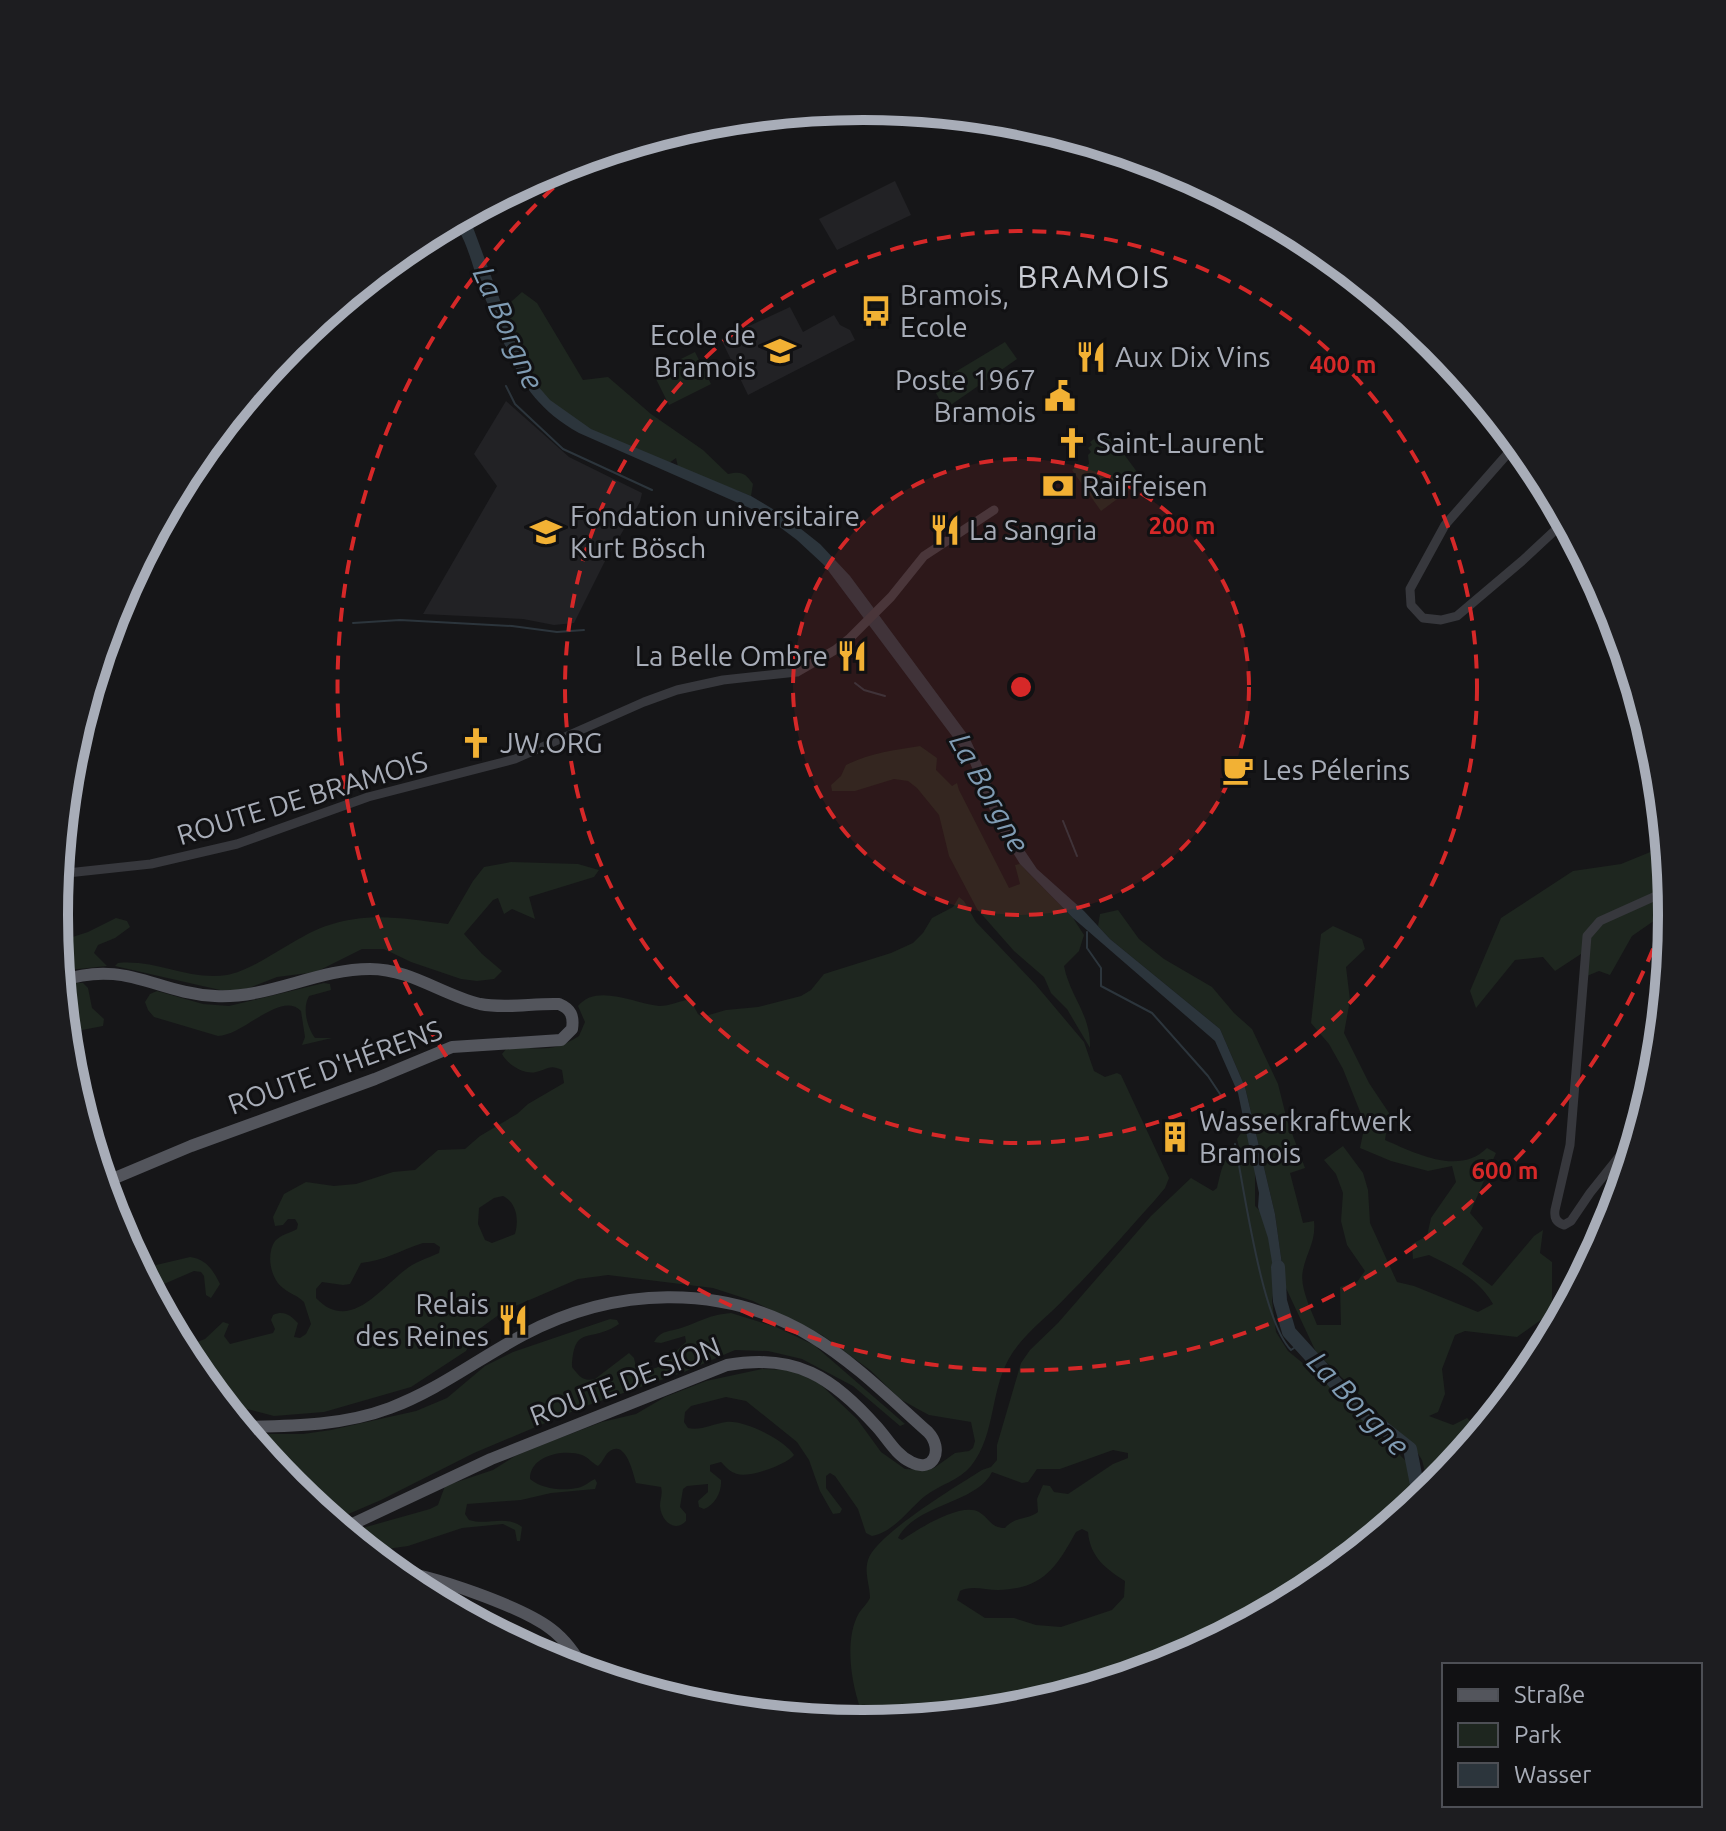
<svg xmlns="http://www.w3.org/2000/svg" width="1726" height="1831" viewBox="0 0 1726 1831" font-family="Ubuntu,sans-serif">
	<rect width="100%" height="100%" fill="#161618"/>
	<g fill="#222225">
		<polygon points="895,181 911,215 837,250 819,219"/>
		<polygon points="790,307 803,332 834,315 840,325 850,330 855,340 748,395 721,339"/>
		<polygon points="506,401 569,457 642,493 640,502 604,563 574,623 554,625 523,619 423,614 497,486 474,454"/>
	</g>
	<g fill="#1e261f" fill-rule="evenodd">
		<path d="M522 292 537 303 583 380 608 377 651 414 703 450 728 474C742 471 745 473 753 484L751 496 678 467 676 458 669 463C629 446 557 423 536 383 523 360 515 332 504 308Z"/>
		<polygon points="1005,342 1017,359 945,409 932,386"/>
		<polygon points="695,352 711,384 669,405 653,373"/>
		<polygon points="1106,430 1143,480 1101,511 1072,470 1079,465 1085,467 1089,464 1088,455 1091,452 1088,448 1092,445 1090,442"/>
		<path d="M920 746 937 758 936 770 952 786 957 783 959 790 1009 888 1020 884 1015 865 1020 864 1073 918 1084 935 1079 951 1064 966C1070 997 1091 1014 1090 1048L1067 1009 1051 993 1044 977 1014 951 977 909 949 856 939 815 917 788 908 781 894 779 855 791H832L831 785 841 776 846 765C870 753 894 750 920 746Z"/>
		<polygon points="1665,846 1671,909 1632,936 1610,975 1599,971 1582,978 1584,952 1555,971 1543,957 1515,960 1476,1008 1470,991 1501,918 1573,871 1621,864"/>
		<path d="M511 862 578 864 599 870 594 877 529 897 535 919 512 909 504 914 498 898 493 900 464 934 482 954 502 971 494 979 477 981 461 979 411 962 384 949H362L316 972 277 977 244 990H220L115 966 118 963C156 959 189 981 227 975 256 970 296 936 326 926 372 911 403 919 448 924L473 881 484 867Z"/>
		<path d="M959 897 964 901 976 922 1036 985 1084 1042 1094 1071 1105 1077 1117 1073 1121 1075 1169 1178 1165 1188 1155 1200C1126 1232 1098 1265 1068 1295 1051 1314 1027 1331 1013 1352 989 1387 997 1434 971 1466 960 1480 939 1485 925 1496 909 1509 894 1532 872 1536L866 1533 858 1509 835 1476 830 1473 826 1476V1488L842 1509 840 1513 833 1514 820 1491 809 1460 797 1442 746 1401 726 1397 691 1406 685 1412 684 1422 688 1428C700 1431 713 1424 726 1422 743 1419 785 1440 794 1455 786 1465 749 1478 737 1474 730 1472 726 1467 721 1462L710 1465V1471L721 1480C722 1491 715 1505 704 1509L699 1507 698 1501 708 1492V1484L687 1486 683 1489 680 1507 686 1514V1521C675 1533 661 1521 660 1506 660 1499 663 1494 661 1487L636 1483C633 1473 626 1440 610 1451 605 1454 603 1462 598 1466 592 1463 588 1457 582 1455 564 1449 530 1455 530 1479 542 1489 562 1491 577 1488 584 1487 590 1481 595 1479L597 1483 595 1489 551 1493 521 1500 467 1504 465 1514 469 1520C488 1526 505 1514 522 1527L520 1541H517L515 1530 503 1524 462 1528 408 1546 380 1550H368L349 1535 366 1527 430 1509 438 1505 445 1486 493 1470 515 1456 552 1441 602 1422 636 1414 665 1397 706 1381 762 1369 790 1370 819 1383 857 1419 881 1452 905 1469 924 1470 934 1468 955 1453 969 1451 973 1448 975 1441 971 1422 929 1415 916 1408 900 1399 870 1370 822 1335 753 1301 713 1288 608 1275 578 1279 504 1311 478 1330 466 1351 411 1387 324 1412 274 1416 247 1409 229 1412 190 1365 181 1348 205 1339 223 1322 229 1324 224 1336 230 1344 273 1333 275 1329 271 1320 273 1315C284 1310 290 1315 298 1323L294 1337 300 1338 306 1334 311 1324 304 1302C297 1295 290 1294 283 1288 270 1278 266 1254 275 1241 280 1235 290 1233 297 1229L298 1224 295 1219H288L283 1225 275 1226 273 1217 284 1194 306 1182 334 1186 356 1184 393 1172 415 1170 438 1150 465 1149 480 1136 517 1114 528 1104 564 1083 562 1070C550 1064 548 1069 536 1072 524 1075 507 1064 502 1054L507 1048C538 1046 550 1055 579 1036L585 1022 578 1006C597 983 635 1004 659 1006 670 1006 680 1001 690 999L698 1014 702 1017 726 1010 758 1007 801 996 811 990 824 974 891 953 913 943 923 933 932 918 953 907ZM503 1196C517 1203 519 1220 515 1234L492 1243 485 1240 478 1224 479 1208 494 1198ZM423 1243H434L440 1247 439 1253C428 1258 414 1262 405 1270 379 1290 349 1333 316 1298V1289L322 1282 343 1285 350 1284 361 1263C383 1261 401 1250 423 1243Z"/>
		<path d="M1118 910 1139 939 1164 959 1212 987 1234 1013 1252 1029 1278 1084 1287 1120 1305 1168 1290 1173 1303 1223 1314 1221C1316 1242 1307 1251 1303 1270 1299 1287 1311 1309 1317 1325H1341L1340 1287 1357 1282 1365 1271 1347 1245 1341 1221 1343 1193 1336 1174 1324 1160 1343 1146 1363 1173 1368 1190 1370 1223 1397 1282 1414 1286 1478 1312 1493 1304C1478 1278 1455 1268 1429 1255L1413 1259 1412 1244 1427 1236 1431 1218 1456 1182 1452 1166 1428 1171 1391 1161 1360 1148 1365 1124 1343 1069 1329 1044 1311 1023 1321 934 1333 926 1362 939 1365 949 1346 967 1350 1000 1344 1033 1369 1083 1389 1113 1385 1140C1415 1153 1459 1176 1487 1148L1496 1153 1470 1213 1483 1228 1462 1264 1492 1286 1534 1236 1543 1230 1540 1253 1552 1262V1312L1517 1337 1465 1331 1455 1335 1442 1369 1445 1394 1438 1412 1429 1416 1453 1425 1467 1418 1476 1427 1485 1426 1430 1492 1422 1460 1417 1452 1316 1352 1285 1286 1275 1214 1245 1087 1220 1029 1110 939 1098 926 1100 914Z"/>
		<polygon points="116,918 127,921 130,927 115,938 98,945 94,953 107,966 59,971 57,942 88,932"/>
		<polygon points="75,983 83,983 88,988 92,1008 104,1019 103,1026 66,1033 61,988"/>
		<path d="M324 983 330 984 331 990 309 996C302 1008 307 1027 315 1038H332L302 1045 305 1037 301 1011C281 990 243 1036 218 1036L154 1017 148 1010 145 1002 150 994 157 991 203 1004 229 1006Z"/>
		<path d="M1243 1130 1248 1132 1255 1167V1206L1265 1216 1276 1274 1272 1301 1276 1332 1288 1351 1321 1378 1406 1461 1412 1475 1416 1503 1312 1588 1172 1663 1020 1709 912 1720 900 1711 890 1708 887 1710V1715L891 1722 867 1724C853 1696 842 1642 859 1613 862 1608 867 1604 870 1598 870 1585 864 1574 868 1560 875 1535 957 1486 982 1470L991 1467 997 1460V1445L1021 1363 1030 1350 1058 1323 1151 1216 1191 1178 1213 1191 1217 1188C1221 1172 1223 1155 1239 1147L1237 1139ZM1113 1450 1128 1453V1458L1113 1464 1068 1494 1054 1492 1050 1486 1043 1485 1037 1499 1038 1512C1028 1520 1015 1516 1005 1528 991 1528 990 1519 979 1512 961 1502 918 1529 902 1540L898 1538C915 1504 978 1503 992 1472L1022 1483 1028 1482 1037 1469H1060ZM1082 1529 1088 1532C1090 1557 1106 1569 1125 1581L1124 1597 1112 1610 1061 1627 1036 1625 1014 1618H985L957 1600 960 1591C971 1585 985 1590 998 1590 1043 1589 1056 1568 1076 1532Z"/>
		<path d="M190 1257C206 1259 213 1270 220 1284L211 1298 206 1295 204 1276 201 1272 194 1271 150 1290 140 1272 152 1266Z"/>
		<path d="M731 1313 776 1327 814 1345 905 1424 900 1426 853 1386 802 1359 768 1351 735 1350 684 1372 583 1407 474 1453 381 1500 332 1521 291 1487 247 1434H303L331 1430 416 1411 447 1398 485 1366 513 1352 610 1319 617 1320 619 1324C590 1344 574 1323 572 1367 579 1376 583 1382 595 1379L629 1353 634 1358 636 1367C662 1376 669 1356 686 1342L685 1336 661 1343 654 1342C661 1330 669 1332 681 1328 702 1321 708 1315 731 1313Z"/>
	</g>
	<path fill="#2c353c" d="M464 216 471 222 510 327 537 385 550 400 591 429 751 496 786 517 820 544 850 576 969 737 1016 838 1037 869 1084 911 1110 939 1220 1029 1245 1087 1275 1214 1285 1286H1276L1268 1238 1258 1207 1259 1193 1238 1093 1215 1041 1073 918 1020 864 997 827 967 756 824 565 797 540 761 513 579 433C529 405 514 370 494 318 489 306 483 295 479 284 471 262 467 240 453 222Z"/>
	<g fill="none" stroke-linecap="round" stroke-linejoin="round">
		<g stroke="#2c353c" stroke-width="2">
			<polyline points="506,386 515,404 563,449 652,490"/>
			<polyline points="353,623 400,620 512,626 557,632 584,630"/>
			<polyline points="855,683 864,690 885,696"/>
			<polyline points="1063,821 1077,856"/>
			<polyline points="1087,932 1087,948 1101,968 1101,986 1152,1013 1208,1076 1222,1097"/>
			<path d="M1235 1144C1244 1188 1262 1321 1291 1350L1300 1344"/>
		</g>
		<polyline stroke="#2c353c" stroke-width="14" points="1278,1267 1280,1301 1289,1332 1358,1408 1410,1449 1420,1500"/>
		<g stroke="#37383d" stroke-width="9">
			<polyline points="1517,443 1445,525 1410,589 1411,605 1423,618 1441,620 1457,616 1522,561 1565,521"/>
			<polyline points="58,874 151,864 237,844 368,797 515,759 644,702 677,690 723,680 797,672 835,650 850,638 891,597 924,556 994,510"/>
			<path d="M1638 1133 1590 1193 1571 1221 1564 1225C1556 1222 1554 1218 1555 1210L1570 1145 1587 936 1600 921 1669 890"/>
		</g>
		<g stroke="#53555c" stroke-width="12">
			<path d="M60 981C127 959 155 993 215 996 269 999 317 969 370 969 411 969 442 995 480 1004 506 1009 533 1003 559 1004 571 1009 574 1016 572 1029L561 1040 452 1047 375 1079 191 1146 103 1183"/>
			<path d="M241 1427C292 1426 342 1426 390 1408 438 1390 478 1359 523 1335 613 1287 722 1282 811 1336 854 1362 891 1399 928 1432 944 1449 934 1474 911 1462 896 1455 887 1438 877 1427 832 1377 796 1353 727 1365L491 1459 342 1529"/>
			<path d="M394 1572C429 1573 524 1608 551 1629 567 1641 577 1656 586 1673"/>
		</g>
	</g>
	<circle cx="1021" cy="687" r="228" fill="#d62828" fill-opacity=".12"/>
	<g fill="none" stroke="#d62828" stroke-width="4" stroke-dasharray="14 10">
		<circle cx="1021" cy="687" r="228"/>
		<circle cx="1021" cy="687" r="456"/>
		<path d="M1670 904A684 684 0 1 1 586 159"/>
	</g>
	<defs>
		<symbol id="bus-bare" viewBox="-9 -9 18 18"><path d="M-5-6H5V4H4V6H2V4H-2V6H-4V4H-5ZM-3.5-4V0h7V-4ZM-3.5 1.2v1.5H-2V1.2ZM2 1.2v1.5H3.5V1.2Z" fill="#f2b134" stroke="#111113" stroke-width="2.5" paint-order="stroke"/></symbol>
		<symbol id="school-bare" viewBox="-9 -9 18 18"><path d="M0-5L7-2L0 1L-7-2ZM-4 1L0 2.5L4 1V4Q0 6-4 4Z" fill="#f2b134" stroke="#111113" stroke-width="2.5" paint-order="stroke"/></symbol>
		<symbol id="restaurant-bare" viewBox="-9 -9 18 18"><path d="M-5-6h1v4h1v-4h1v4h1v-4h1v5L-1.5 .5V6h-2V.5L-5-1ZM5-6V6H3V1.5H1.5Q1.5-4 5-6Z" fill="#f2b134" stroke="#111113" stroke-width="2.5" paint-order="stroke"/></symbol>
		<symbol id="civic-bare" viewBox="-9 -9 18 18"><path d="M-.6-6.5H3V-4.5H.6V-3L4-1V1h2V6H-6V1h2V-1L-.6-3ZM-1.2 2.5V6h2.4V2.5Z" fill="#f2b134" stroke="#111113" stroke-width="2.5" paint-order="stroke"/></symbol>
		<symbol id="church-bare" viewBox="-9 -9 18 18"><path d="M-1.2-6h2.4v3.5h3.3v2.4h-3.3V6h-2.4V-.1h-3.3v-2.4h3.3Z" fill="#f2b134" stroke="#111113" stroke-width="2.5" paint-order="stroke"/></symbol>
		<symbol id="bank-bare" viewBox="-9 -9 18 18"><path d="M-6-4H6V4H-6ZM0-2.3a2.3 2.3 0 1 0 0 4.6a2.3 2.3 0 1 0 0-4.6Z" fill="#f2b134" stroke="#111113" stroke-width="2.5" paint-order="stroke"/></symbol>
		<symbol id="university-bare" viewBox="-9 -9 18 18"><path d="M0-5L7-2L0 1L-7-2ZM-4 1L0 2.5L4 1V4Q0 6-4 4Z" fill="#f2b134" stroke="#111113" stroke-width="2.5" paint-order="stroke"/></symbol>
		<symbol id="cafe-bare" viewBox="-9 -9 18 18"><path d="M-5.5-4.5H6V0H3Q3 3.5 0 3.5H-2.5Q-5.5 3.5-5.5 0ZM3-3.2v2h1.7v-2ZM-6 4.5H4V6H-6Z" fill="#f2b134" stroke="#111113" stroke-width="2.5" paint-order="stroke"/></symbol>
		<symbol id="building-bare" viewBox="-9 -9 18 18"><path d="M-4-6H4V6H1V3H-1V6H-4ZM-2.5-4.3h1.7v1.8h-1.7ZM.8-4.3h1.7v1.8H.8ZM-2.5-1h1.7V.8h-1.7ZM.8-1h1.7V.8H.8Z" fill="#f2b134" stroke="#111113" stroke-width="2.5" paint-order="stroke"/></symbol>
	</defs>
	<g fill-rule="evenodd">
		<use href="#bus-bare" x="854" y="289" width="44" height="44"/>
		<use href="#school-bare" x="758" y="329" width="44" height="44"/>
		<use href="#restaurant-bare" x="1069" y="335" width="44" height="44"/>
		<use href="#civic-bare" x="1038" y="374" width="44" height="44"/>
		<use href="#church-bare" x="1050" y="421" width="44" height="44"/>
		<use href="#bank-bare" x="1036" y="464" width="44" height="44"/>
		<use href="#restaurant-bare" x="923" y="508" width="44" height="44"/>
		<use href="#university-bare" x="524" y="510" width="44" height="44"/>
		<use href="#restaurant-bare" x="830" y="634" width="44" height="44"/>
		<use href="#church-bare" x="454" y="721" width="44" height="44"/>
		<use href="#cafe-bare" x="1216" y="748" width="44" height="44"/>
		<use href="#building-bare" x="1153" y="1115" width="44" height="44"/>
		<use href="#restaurant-bare" x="491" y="1298" width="44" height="44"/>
	</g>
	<g text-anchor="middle" stroke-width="6" stroke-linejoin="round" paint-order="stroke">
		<g font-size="28" fill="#a8adb8" stroke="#111113" text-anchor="start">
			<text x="900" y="305">Bramois,<tspan x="900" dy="32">Ecole</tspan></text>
			<text x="756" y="345" text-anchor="end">Ecole de<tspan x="756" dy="32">Bramois</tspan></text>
			<text x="1115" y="367">Aux Dix Vins</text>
			<text x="1036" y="390" text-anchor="end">Poste 1967<tspan x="1036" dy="32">Bramois</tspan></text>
			<text x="1096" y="453">Saint-Laurent</text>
			<text x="1082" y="496">Raiffeisen</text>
			<text x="570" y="526">Fondation universitaire<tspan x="570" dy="32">Kurt Bösch</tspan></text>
			<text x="969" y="540">La Sangria</text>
			<text x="828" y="666" text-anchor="end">La Belle Ombre</text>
			<text x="500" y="753">JW.ORG</text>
			<text x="1262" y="780">Les Pélerins</text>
			<text x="1199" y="1131">Wasserkraftwerk<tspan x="1199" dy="32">Bramois</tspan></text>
			<text x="489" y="1314" text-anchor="end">Relais<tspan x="489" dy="32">des Reines</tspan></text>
		</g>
		<g font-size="28" fill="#a8adb8" stroke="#111113">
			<text transform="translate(302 798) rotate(-17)" y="10">ROUTE DE BRAMOIS</text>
			<text transform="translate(335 1067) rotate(-20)" y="10">ROUTE D'HÉRENS</text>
			<text transform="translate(625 1381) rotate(-21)" y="10">ROUTE DE SION</text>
		</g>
		<g font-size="30" font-style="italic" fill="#7f9bb3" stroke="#111113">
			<text transform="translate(508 328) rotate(66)" y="10">La Borgne</text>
			<text transform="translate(989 793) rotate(61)" y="10">La Borgne</text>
			<text transform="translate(1358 1404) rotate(46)" y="10">La Borgne</text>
		</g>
		<g font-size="32" letter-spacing="2" fill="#c9ccd4" stroke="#111113">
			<text x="1094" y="288">BRAMOIS</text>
		</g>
	</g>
	<path d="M0 0H1726V1831H0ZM68 915a795 795 0 1 1 1590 0a795 795 0 1 1-1590 0Z" fill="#1d1d20" fill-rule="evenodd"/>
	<path fill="none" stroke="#a8adb8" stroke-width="10" d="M68 915a795 795 0 1 1 1590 0a795 795 0 1 1-1590 0Z"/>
	<circle cx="1021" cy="687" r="12" fill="#d62828" stroke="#111113" stroke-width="4"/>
	<g font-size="24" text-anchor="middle" font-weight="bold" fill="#d62828" stroke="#111113" stroke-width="6" stroke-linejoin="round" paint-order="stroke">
		<text x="1343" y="373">400 m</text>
		<text x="1182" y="534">200 m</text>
		<text x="1505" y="1179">600 m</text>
	</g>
	<rect x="1442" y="1663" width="260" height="144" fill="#111113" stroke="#4d4f55" stroke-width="2"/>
	<rect x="1458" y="1689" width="40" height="12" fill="#53555c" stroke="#4d4f55" stroke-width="2"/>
	<text x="1514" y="1703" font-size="24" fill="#a8adb8">Straße</text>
	<rect x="1458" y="1723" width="40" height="24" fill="#1e261f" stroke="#4d4f55" stroke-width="2"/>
	<text x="1514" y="1743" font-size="24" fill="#a8adb8">Park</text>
	<rect x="1458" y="1763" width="40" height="24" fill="#2c353c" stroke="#4d4f55" stroke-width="2"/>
	<text x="1514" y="1783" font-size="24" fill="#a8adb8">Wasser</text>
</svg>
